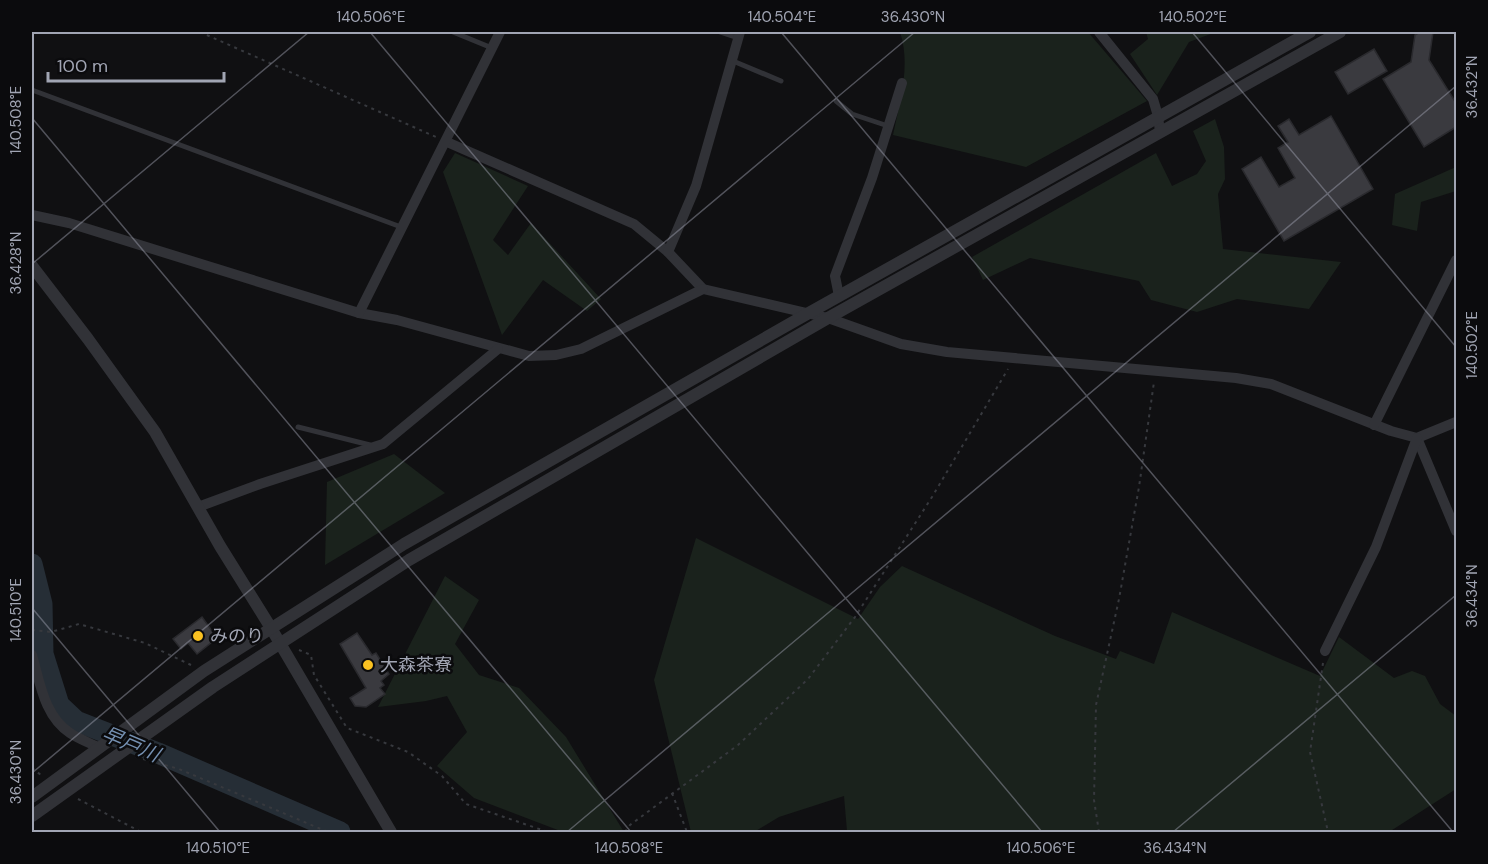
<svg xmlns="http://www.w3.org/2000/svg" width="1488" height="864" viewBox="0 0 1488 864" font-family="'DM Sans','Noto Sans JP',sans-serif">
	<rect width="100%" height="100%" fill="#101012"/>
	<g fill="#1a221c">
		<path d="M900 32H1088L1147 101 1026 167 893 135C900 101 911 65 900 32Z"/>
		<polygon points="1146,32 1216,32 1189,42 1157,95 1130,54 1148,39"/>
		<polygon points="1215,119 1224,147 1225,179 1218,194 1223,249 1341,262 1309,309 1237,299 1197,312 1151,300 1139,281 1030,258 983,280 972,257 1156,153 1172,186 1197,174 1206,161 1193,131"/>
		<polygon points="455,153 528,186 493,240 508,255 531,223 601,299 587,311 543,280 502,335 443,172"/>
		<polygon points="1456,167 1456,191 1421,202 1417,231 1392,225 1395,194"/>
		<polygon points="394,454 445,493 325,565 327,482"/>
		<polygon points="696,538 858,619 880,587 902,566 1055,636 1116,659 1120,651 1154,664 1172,612 1320,676 1339,637 1394,678 1412,671 1425,676 1440,704 1456,716 1456,789 1389,832 845,832 847,831 844,796 779,817 754,832 691,832 654,680"/>
		<polygon points="445,576 479,600 455,644 479,675 519,688 566,737 624,832 563,832 474,798 437,766 467,732 447,696 426,701 378,707"/>
	</g>
	<g fill="none" stroke-linecap="round" stroke-linejoin="round">
		<polyline stroke="#262e36" stroke-width="21" points="32,564 42,604 43,654 59,705 76,721 158,753 340,832"/>
	</g>
	<g fill="#3a3a3f" stroke="#2a2a2e" stroke-width="1.5">
		<polygon points="1420,32 1433,32 1429,60 1456,103 1456,127 1424,147 1383,79 1411,62 1415,35"/>
		<polygon points="1374,49 1387,71 1348,94 1335,72"/>
		<polygon points="1331,116 1373,189 1284,241 1242,169 1261,157 1279,187 1295,178 1278,148 1288,142 1278,126 1289,119 1299,135"/>
		<polygon points="202,617 217,638 197,654 188,643 181,649 173,639"/>
		<polygon points="357,633 372,655 376,653 389,674 381,681 384,685 380,688 385,694 366,707 355,706 350,698 366,688 340,644"/>
	</g>
	<g fill="none" stroke-linecap="round" stroke-linejoin="round">
		<g stroke="#37393e" stroke-width="2" stroke-dasharray="3 4.5" stroke-linecap="butt">
			<polyline points="200,32 436,137"/>
			<polyline points="32,630 51,632 79,624 145,643 191,665"/>
			<polyline points="299,650 311,655 314,675 347,728 408,752 442,776 466,804 548,832"/>
			<polyline points="1323,663 1310,752 1328,832"/>
			<polyline points="136,757 179,769 328,832"/>
			<polyline points="32,768 41,775"/>
			<polyline points="672,793 687,832"/>
			<polyline points="78,799 141,832"/>
			<polyline points="625,832 630,825 738,745 808,679 855,617 932,497 1008,369"/>
			<polyline points="1099,832 1094,800 1096,705 1119,599 1139,487 1154,382"/>
		</g>
		<g stroke="#313237" stroke-width="5">
			<polyline points="453,32 492,48"/>
			<polyline points="720,32 738,38"/>
			<polyline points="733,61 781,81"/>
			<polyline points="32,90 401,227"/>
			<polyline points="836,101 852,114 888,126"/>
			<polyline points="298,427 370,445 372,447"/>
		</g>
		<g stroke="#313237" stroke-width="10">
			<polyline points="1099,32 1153,99 1158,116 1160,132"/>
			<polyline points="447,142 634,224 668,252 703,289 828,318 901,344 947,352 1236,378 1271,384 1391,431 1417,438 1456,422"/>
			<polyline points="32,215 69,223 359,313 397,320 529,356 556,355 581,349 703,289"/>
			<polyline points="668,252 696,186 740,32"/>
			<polyline points="839,296 835,276 872,178 902,83"/>
			<polyline points="359,313 500,32"/>
			<polyline points="1374,425 1456,260"/>
			<polyline points="1417,438 1456,531"/>
			<polyline points="198,507 260,484 383,444 498,349"/>
			<polyline points="1325,651 1376,547 1417,438"/>
			<path d="M32 655C40 682 44 716 70 733 79 739 90 743 100 748"/>
		</g>
		<g stroke="#313237" stroke-width="12">
			<polyline points="32,266 88,339 155,432 220,546 271,628 391,832"/>
			<polyline points="32,797 204,671 404,544 807,314 1310,32"/>
			<polyline points="32,816 213,687 409,560 828,318 1340,32"/>
		</g>
	</g>
	<path fill="none" stroke="#a1a5b3" stroke-width="1.5" stroke-opacity="0.45" d="M370 32 1042 832M781 32 1453 832M1192 32 1456 347M32 118 631 832M32 264 309 32M32 608 220 832M32 773 915 32M567 832 1456 86M1173 832 1456 595"/>
	<g fill="#fac121" stroke="#0b0b0d" stroke-width="2">
		<circle cx="198" cy="636" r="6"/>
		<circle cx="368" cy="665" r="6"/>
	</g>
	<g text-anchor="middle" stroke-width="5" stroke-linejoin="round" paint-order="stroke">
		<g font-size="18" fill="#a1a5b3" stroke="#0b0b0d" text-anchor="start">
			<text x="210" y="642">みのり</text>
			<text x="380" y="671">大森茶寮</text>
		</g>
		<g font-size="20" font-style="italic" fill="#7590b1" stroke="#0b0b0d">
			<text transform="translate(131 744) rotate(23)" y="7">早戸川</text>
		</g>
	</g>
	<rect width="1488" height="864" fill="none" stroke="#0b0b0d" stroke-width="66"/>
	<path d="M48 72v9h176v-9" fill="none" stroke="#a1a5b3" stroke-width="3"/>
	<text x="57" y="72" font-size="18" fill="#a1a5b3" stroke="#0b0b0d" stroke-width="4.5" paint-order="stroke">100 m</text>
	<rect x="33" y="33" width="1422" height="798" fill="none" stroke="#a1a5b3" stroke-width="2"/>
	<g font-size="15" text-anchor="middle" fill="#a1a5b3">
		<text x="371" y="22">140.506°E</text>
		<text x="782" y="22">140.504°E</text>
		<text x="913" y="22">36.430°N</text>
		<text x="1193" y="22">140.502°E</text>
		<text transform="translate(1472 87) rotate(-90)" y="5">36.432°N</text>
		<text transform="translate(16 120) rotate(-90)" y="5">140.508°E</text>
		<text transform="translate(16 263) rotate(-90)" y="5">36.428°N</text>
		<text transform="translate(1472 345) rotate(-90)" y="5">140.502°E</text>
		<text transform="translate(1472 596) rotate(-90)" y="5">36.434°N</text>
		<text transform="translate(16 610) rotate(-90)" y="5">140.510°E</text>
		<text transform="translate(16 772) rotate(-90)" y="5">36.430°N</text>
		<text x="218" y="853">140.510°E</text>
		<text x="629" y="853">140.508°E</text>
		<text x="1041" y="853">140.506°E</text>
		<text x="1175" y="853">36.434°N</text>
	</g>
</svg>
